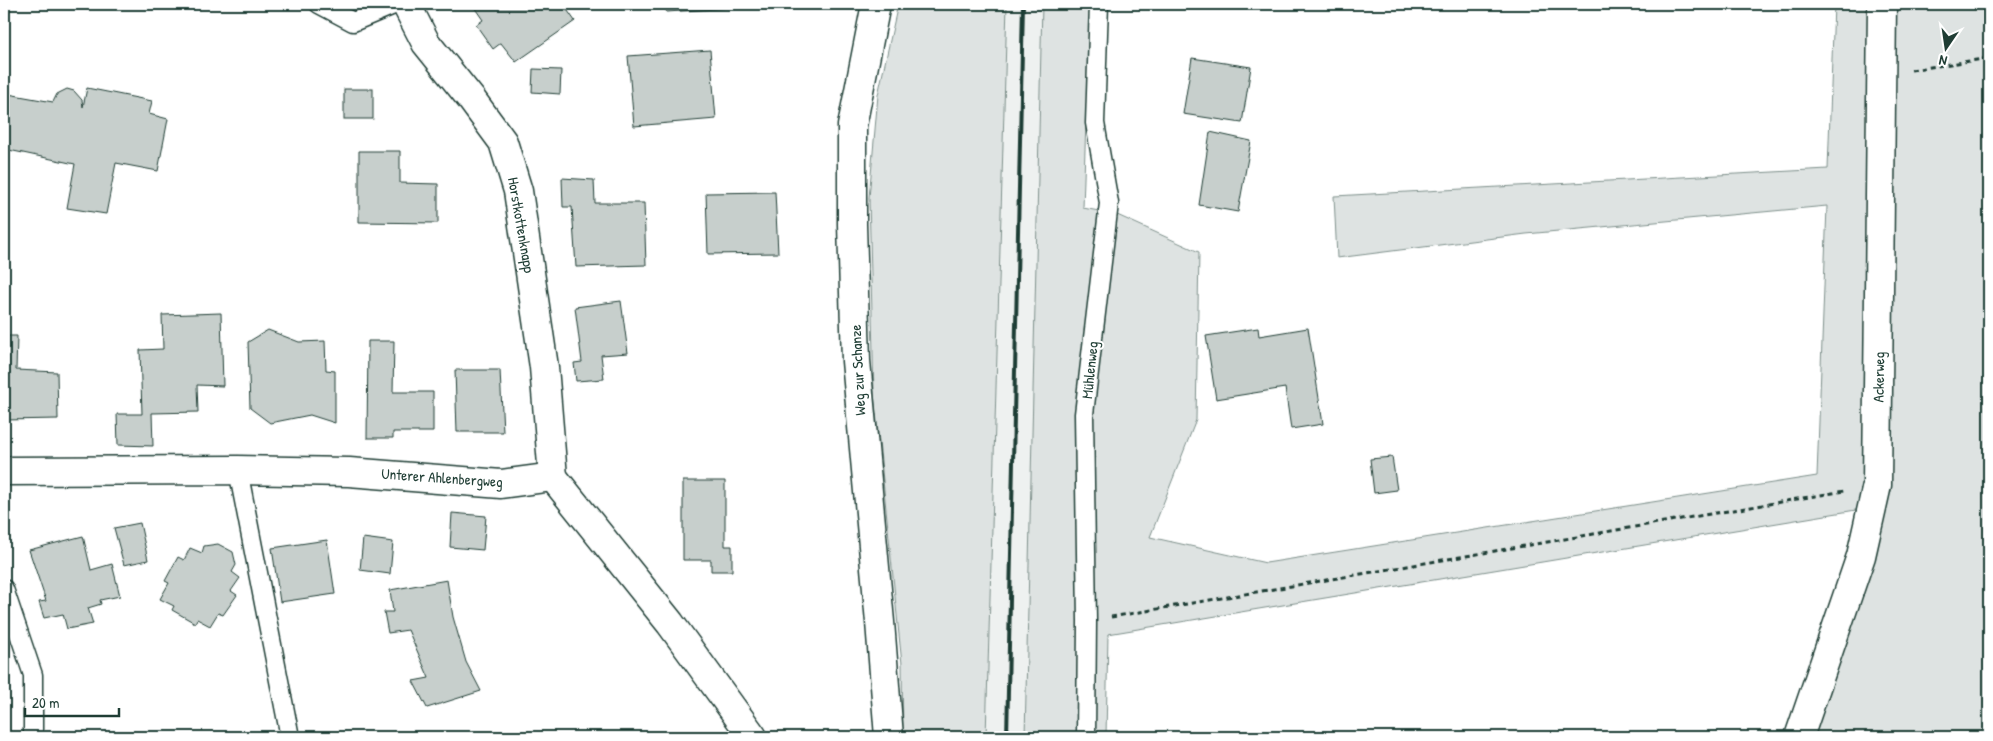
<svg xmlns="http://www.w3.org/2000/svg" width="1993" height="741" viewBox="0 0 1993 741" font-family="'Patrick Hand',sans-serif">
	<rect width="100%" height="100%" fill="#fff"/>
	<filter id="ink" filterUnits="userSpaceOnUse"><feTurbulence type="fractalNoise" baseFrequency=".02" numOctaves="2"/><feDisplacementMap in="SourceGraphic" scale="10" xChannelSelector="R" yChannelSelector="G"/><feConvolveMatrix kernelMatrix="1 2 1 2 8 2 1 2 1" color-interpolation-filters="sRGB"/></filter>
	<g filter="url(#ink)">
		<polygon fill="#eef1f0" points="1007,4 1042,4 1025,737 986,737"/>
		<g fill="#dee3e2" stroke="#7e908b">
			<polygon points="898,4 1007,4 986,737 903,737 902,664 874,393 869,198 878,95"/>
			<polygon points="1042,4 1090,4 1083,208 1115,214 1199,252 1196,420 1150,537 1266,563 1817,476 1827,206 1526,234 1337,258 1334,196 1828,169 1834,4 1989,4 1989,737 1810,737 1880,506 1108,634 1106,737 1025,737"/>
		</g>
		<g fill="#c7cfcc" stroke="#1f3d34">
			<polygon points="472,4 563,4 575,21 516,62 501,43 493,49 476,25 483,20"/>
			<polygon points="665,4 750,4 750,7 666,12"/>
			<polygon points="710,50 716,119 634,126 628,56"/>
			<polygon points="1192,58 1251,67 1242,123 1183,114"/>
			<polygon points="533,69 561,70 560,94 532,92"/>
			<polygon points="87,88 152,101 149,114 168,119 158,171 116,163 106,214 67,208 75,164 4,149 4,121 8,94 53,102 57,94 67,89 74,91 82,100 83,107"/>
			<rect x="344" y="89" width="29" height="30"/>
			<polygon points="1210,132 1251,141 1238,212 1199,205"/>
			<polygon points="359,151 400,151 400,183 438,184 438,223 359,222"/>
			<polygon points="562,178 594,180 595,203 644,203 646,265 576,267 572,207 563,207"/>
			<polygon points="775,192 778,253 708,254 706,193"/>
			<polygon points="621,301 628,353 601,355 604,379 576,381 574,363 582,362 575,307"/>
			<polygon points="221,313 223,386 197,385 198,412 152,413 153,446 118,445 117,414 142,414 140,350 163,349 162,315"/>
			<polygon points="1258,328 1259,336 1308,328 1323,424 1291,429 1285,388 1216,399 1206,336"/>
			<polygon points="268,330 299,342 325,341 326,370 335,371 335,423 310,415 270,423 250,408 248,342"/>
			<polygon points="4,336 17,336 16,370 57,372 58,419 4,420"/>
			<polygon points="368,341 394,341 393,392 433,392 433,432 393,432 393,438 367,438"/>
			<polygon points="455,370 500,370 503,432 457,432"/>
			<polygon points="1392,457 1397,490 1374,493 1370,459"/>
			<polygon points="683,481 725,481 725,546 732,546 732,571 711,571 711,560 683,560"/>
			<polygon points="452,513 486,516 483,550 450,547"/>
			<polygon points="140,523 148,560 124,565 114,528"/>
			<polygon points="83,536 91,570 112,564 120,596 100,600 101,604 88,608 93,624 67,629 63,614 44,618 39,602 46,601 29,550"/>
			<polygon points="363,538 393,542 390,574 360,570"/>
			<polygon points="327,540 335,594 280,602 272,548"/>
			<polygon points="218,544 233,552 236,565 232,572 240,578 231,591 237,595 223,615 218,613 210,626 197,619 195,623 172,610 174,606 160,599 169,583 165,581 178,557 184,560 190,548 202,553 204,546"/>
			<polygon points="447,580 453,617 466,662 481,691 427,708 413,681 429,678 408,630 388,633 384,612 393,612 390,590"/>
		</g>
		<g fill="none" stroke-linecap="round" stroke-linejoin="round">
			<defs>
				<g id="service">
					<polyline points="319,4 353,22 396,4"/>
					<polyline points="238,470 290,737"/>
					<polyline points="4,589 33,675 33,737"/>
					<polyline points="1086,737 1087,621 1084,414 1109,203 1095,123 1099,4"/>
				</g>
				<g id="minor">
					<polyline points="406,4 426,43 472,100 503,142 518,191 544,367 553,477"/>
					<polyline points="876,4 852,126 852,224 856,361 880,622 889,737"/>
					<polyline points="4,471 238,470 349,472 501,484 553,477"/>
					<polyline points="553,477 670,623 753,737"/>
					<polyline points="1799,737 1861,556 1877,485 1882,4"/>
				</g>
			</defs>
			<use href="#service" stroke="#1f3d34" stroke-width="21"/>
			<use href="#minor" stroke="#1f3d34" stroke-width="31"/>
			<g stroke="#1f3d34" stroke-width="3" stroke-dasharray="5 4" stroke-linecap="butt">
				<polyline points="1911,70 1989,58"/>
				<polyline points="1111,617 1844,491"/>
			</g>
			<use href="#service" stroke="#fff" stroke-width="18"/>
			<use href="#minor" stroke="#fff" stroke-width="28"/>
			<polyline stroke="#1f3d34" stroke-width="4" points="1007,737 1023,4"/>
		</g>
	</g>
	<g text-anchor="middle" stroke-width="4" stroke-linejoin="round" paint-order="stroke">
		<g font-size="15" fill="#1f3d34" stroke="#fff">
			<text transform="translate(521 225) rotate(80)" y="5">Horstkottenknapp</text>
			<text transform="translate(858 370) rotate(-93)" y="5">Weg zur Schanze</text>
			<text transform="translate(1090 370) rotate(-84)" y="5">Mühlenweg</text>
			<text transform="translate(1879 377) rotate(-89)" y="5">Ackerweg</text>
			<text transform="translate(442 478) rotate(4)" y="5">Unterer Ahlenbergweg</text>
		</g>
	</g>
	<rect width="1993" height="741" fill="none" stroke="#fff" stroke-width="20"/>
	<rect x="10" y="10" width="1973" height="721" fill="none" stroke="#1f3d34" stroke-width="2" filter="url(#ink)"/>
	<g transform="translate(1946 48) rotate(193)" stroke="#ffffff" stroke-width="4" paint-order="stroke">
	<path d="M0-4L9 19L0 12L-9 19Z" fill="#1f3d34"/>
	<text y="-8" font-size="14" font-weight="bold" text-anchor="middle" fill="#1f3d34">N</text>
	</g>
	<path d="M25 708v8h94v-8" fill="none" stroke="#1f3d34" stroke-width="2.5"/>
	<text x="32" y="708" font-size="15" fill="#1f3d34" stroke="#ffffff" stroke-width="4" paint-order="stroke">20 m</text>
</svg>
